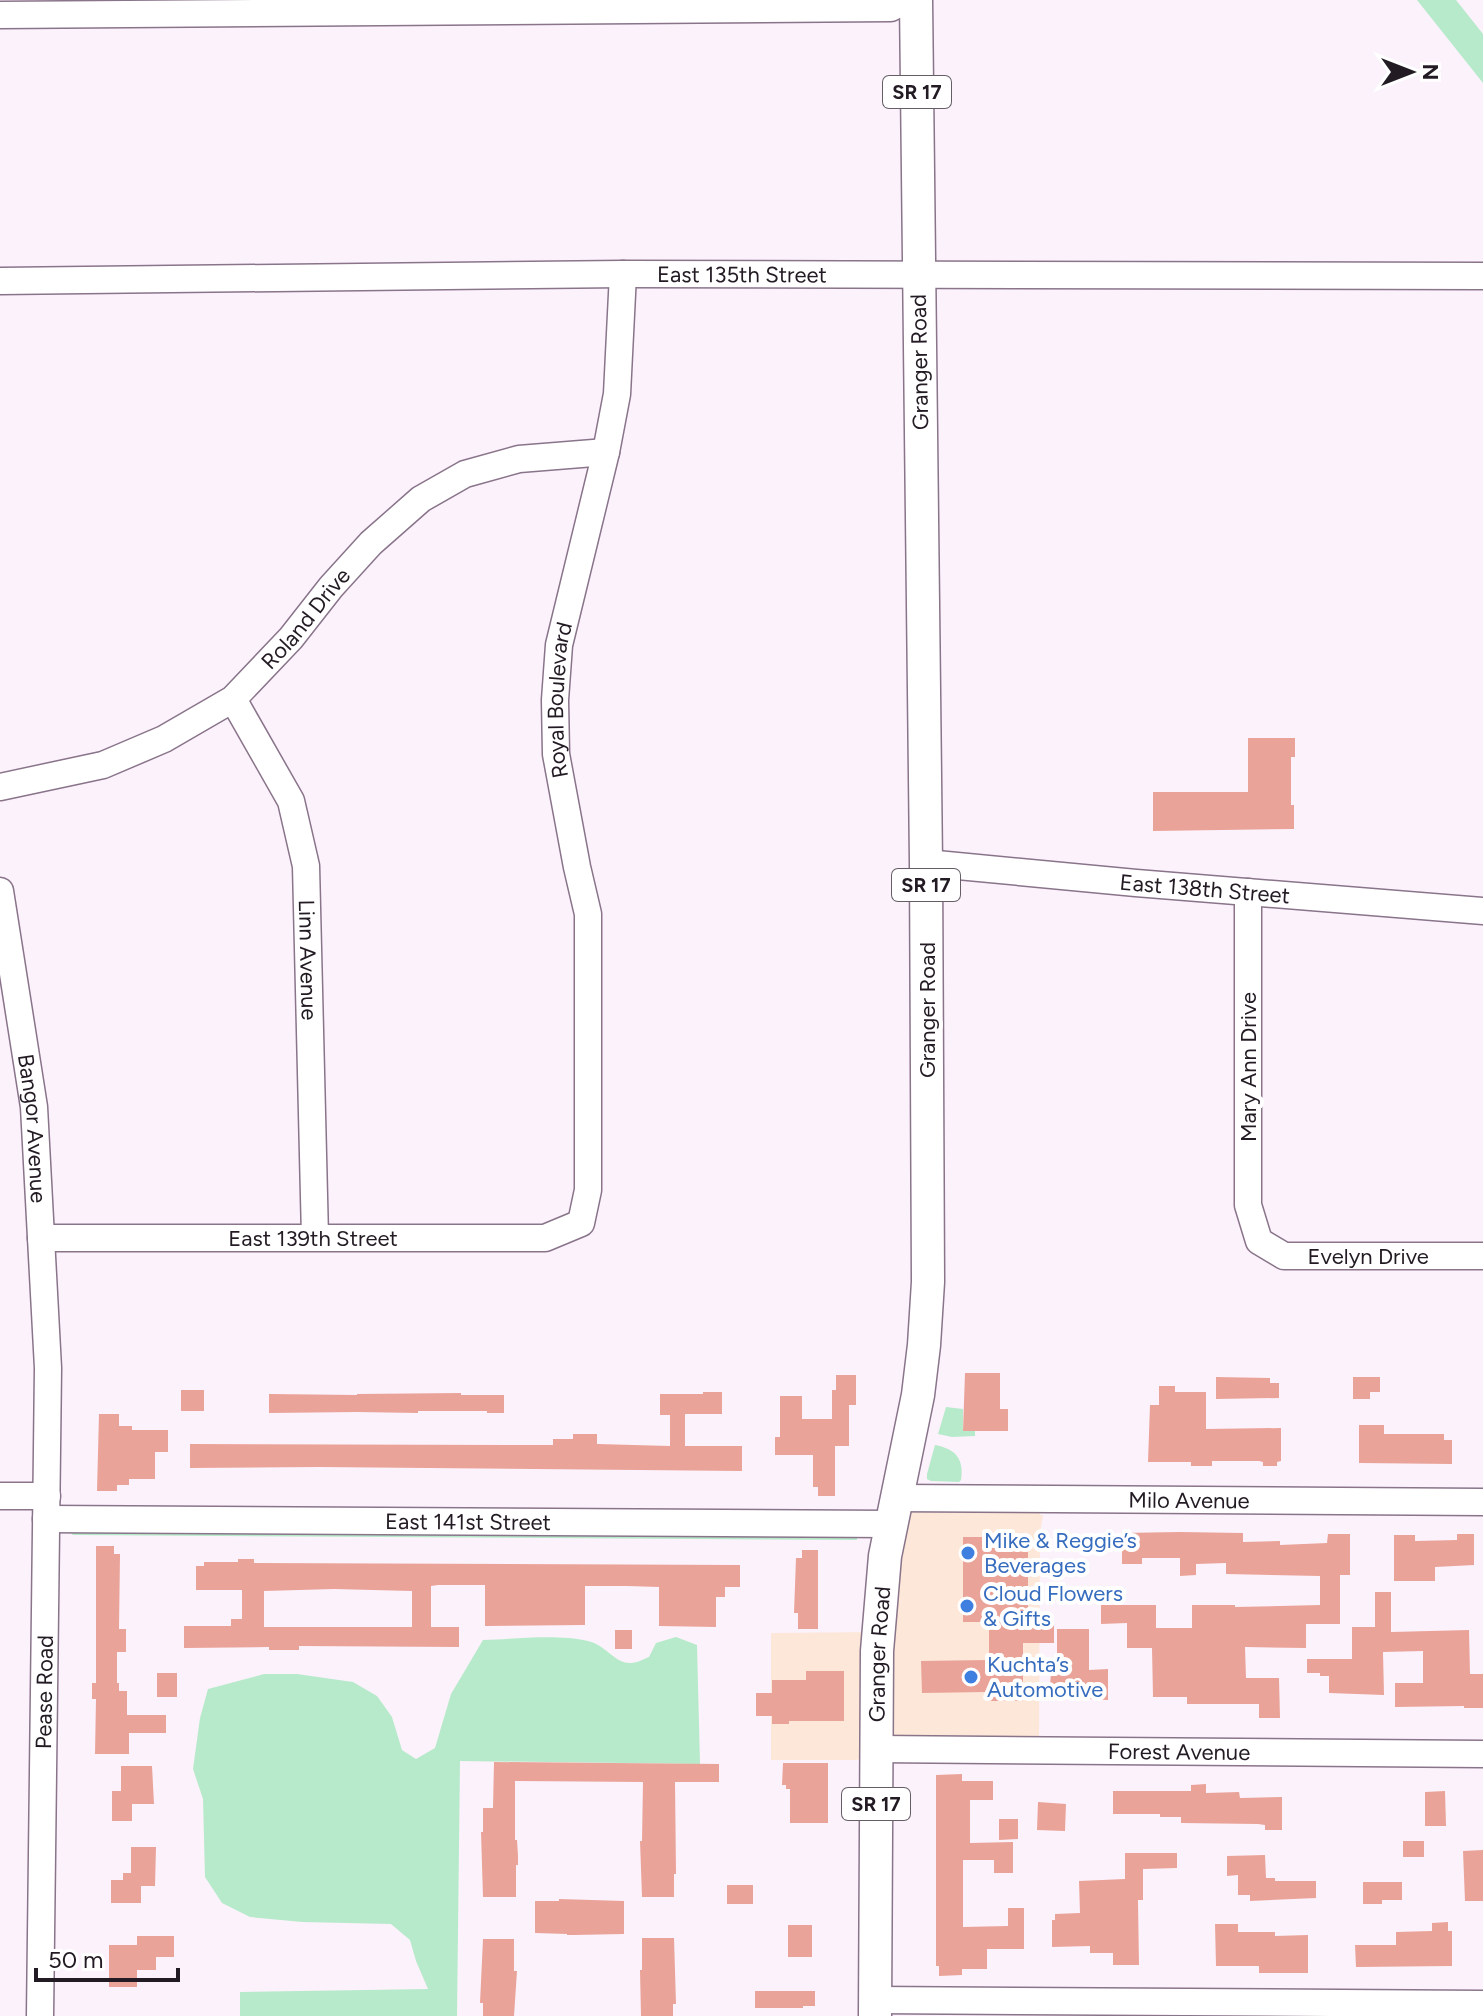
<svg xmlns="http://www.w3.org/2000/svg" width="1483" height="2016" viewBox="0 0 1483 2016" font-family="Figtree,sans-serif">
	<rect width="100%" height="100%" fill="#fcf2fc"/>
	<polygon fill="#fde7d9" points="895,1498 1040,1499 1040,1515 1043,1515 1040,1534 1039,1750 852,1760 771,1760 771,1633 878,1632"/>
	<g fill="#b7eaca">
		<polygon points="1417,0 1456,0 1483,34 1483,83"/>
		<polygon points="946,1407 963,1409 963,1430 975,1431 975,1436 952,1437 938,1434"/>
		<path d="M935 1445C956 1449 964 1459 961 1480L959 1482 931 1481 927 1479V1474Z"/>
		<polygon points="78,1530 857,1535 857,1540 73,1535 69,1532"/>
		<path d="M676 1637 697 1645 700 1764 460 1761 457 2016H240V1992L428 1989 416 1961 410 1940 391 1924 302 1922 250 1917 222 1903 205 1877 203 1799 193 1769 200 1718 208 1689 264 1674H297L353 1682 377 1696 392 1717 402 1750 416 1759 435 1748 451 1694 483 1640C514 1639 558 1634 588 1641 606 1645 615 1664 631 1663 637 1663 644 1659 649 1657L656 1643Z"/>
	</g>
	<g fill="#eaa398" fill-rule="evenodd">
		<polygon points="1248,738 1295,738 1295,757 1291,757 1291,805 1294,805 1294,829 1153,831 1153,792 1248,792"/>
		<polygon points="965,1373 1000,1373 1000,1409 1008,1409 1008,1431 963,1431"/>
		<polygon points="836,1375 856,1375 856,1405 849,1405 849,1446 835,1446 835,1496 818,1496 818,1487 813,1487 813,1455 775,1455 775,1437 780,1437 780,1396 802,1396 802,1419 832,1419 832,1390 836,1390"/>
		<polygon points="1216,1377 1270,1378 1270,1383 1279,1383 1279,1398 1216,1399"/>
		<polygon points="1353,1377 1380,1377 1380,1392 1370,1392 1370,1399 1353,1399"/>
		<polygon points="1159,1386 1175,1386 1175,1392 1206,1392 1206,1429 1281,1428 1281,1461 1277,1462 1277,1466 1263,1466 1263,1462 1259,1461 1212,1461 1212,1466 1191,1466 1191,1462 1148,1462 1150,1405 1159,1405"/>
		<rect x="181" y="1390" width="23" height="21"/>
		<polygon points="703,1392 722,1392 722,1414 685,1414 685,1446 742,1446 742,1471 319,1467 190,1468 190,1444 553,1445 553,1439 573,1439 573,1434 597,1434 597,1444 670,1446 670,1415 660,1415 660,1394 703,1394"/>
		<polygon points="461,1393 461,1395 504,1395 504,1413 487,1413 487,1411 418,1411 418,1413 357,1412 269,1413 269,1394 357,1395 357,1394"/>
		<polygon points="99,1414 119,1414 119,1426 132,1426 132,1430 168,1430 168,1452 155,1452 155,1479 129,1479 129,1485 117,1485 117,1491 97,1491"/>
		<polygon points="1359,1425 1384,1425 1384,1434 1444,1434 1444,1440 1452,1440 1452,1464 1359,1463"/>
		<polygon points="1180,1532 1243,1533 1243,1542 1280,1541 1280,1545 1327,1543 1328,1534 1350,1534 1350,1575 1340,1575 1340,1624 1306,1624 1306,1648 1245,1647 1246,1678 1279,1678 1280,1718 1259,1718 1259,1704 1187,1704 1187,1697 1153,1697 1152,1648 1127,1648 1127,1623 1101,1624 1101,1605 1156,1605 1156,1628 1192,1628 1192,1605 1235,1605 1235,1607 1320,1605 1320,1576 1226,1574 1226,1563 1196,1564 1196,1575 1180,1576 1180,1558 1142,1558 1142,1564 1122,1564 1122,1533"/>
		<polygon points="1457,1534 1474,1534 1474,1565 1435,1567 1435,1581 1394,1581 1394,1535 1415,1535 1415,1541 1457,1540"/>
		<polygon points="963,1537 1028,1537 1028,1623 1054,1623 1054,1643 1023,1643 1023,1701 989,1701 989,1698 986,1698 986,1692 922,1693 921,1661 989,1660 989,1622 963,1622"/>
		<polygon points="96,1546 114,1546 114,1554 120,1554 119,1629 126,1629 126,1652 117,1652 117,1683 119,1683 119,1691 127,1691 127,1715 166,1715 166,1733 129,1733 129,1754 95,1754 96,1699 92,1699 92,1683 96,1683"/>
		<polygon points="802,1550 818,1550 818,1629 798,1629 798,1613 794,1613 796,1558 802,1558"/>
		<path d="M238 1559H254V1563L740 1565V1587H725V1597H716V1627L659 1626V1587L627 1586H585V1625L485 1626V1585H438L431 1586V1627H459V1647L299 1646V1650H269V1647L184 1648V1626H231V1619H242V1590H196V1566H204V1562H238ZM334 1589 412 1591V1627H264V1591Z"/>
		<polygon points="1375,1592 1391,1592 1391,1632 1469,1630 1470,1674 1483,1674 1483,1708 1464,1708 1464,1706 1395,1707 1395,1683 1423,1683 1423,1651 1383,1652 1384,1695 1329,1693 1329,1676 1320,1676 1320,1673 1307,1673 1307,1659 1352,1659 1352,1627 1375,1627"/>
		<polygon points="1057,1629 1089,1629 1089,1670 1108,1669 1108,1700 1049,1697 1051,1673 1057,1673"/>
		<rect x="615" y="1630" width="17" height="19"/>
		<polygon points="806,1671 844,1671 844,1721 789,1721 789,1724 772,1724 772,1716 756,1716 756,1693 772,1693 772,1680 806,1680"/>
		<rect x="157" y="1673" width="20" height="24"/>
		<polygon points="494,1762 719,1764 719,1782 675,1782 676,1874 674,1874 674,1897 642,1897 640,1841 642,1841 643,1782 515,1781 515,1840 517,1840 518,1856 518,1865 516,1865 516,1897 483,1897 481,1832 483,1832 483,1808 493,1808"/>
		<polygon points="783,1763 828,1763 828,1823 790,1823 790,1789 786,1789 786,1785 782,1785"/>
		<polygon points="121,1766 152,1766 154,1804 132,1804 132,1821 112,1821 112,1791 121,1791"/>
		<polygon points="962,1774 962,1781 993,1781 993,1800 970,1800 970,1843 1013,1842 1013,1873 994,1873 994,1860 963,1860 963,1927 1008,1926 1008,1908 1024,1908 1024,1949 987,1949 987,1969 962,1969 962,1975 939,1976 939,1966 936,1966 936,1775"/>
		<polygon points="1206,1784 1206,1793 1239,1792 1240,1798 1282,1797 1282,1830 1265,1830 1265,1825 1258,1824 1181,1823 1181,1817 1160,1817 1160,1814 1113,1814 1113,1791 1191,1791 1191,1785"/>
		<polygon points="1445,1791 1446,1826 1425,1826 1425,1792"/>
		<polygon points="1038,1802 1066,1804 1065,1831 1037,1830"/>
		<polygon points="999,1819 1018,1819 1018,1839 999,1840"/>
		<rect x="1403" y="1841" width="21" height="16"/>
		<polygon points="131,1847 156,1847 155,1886 141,1886 141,1903 111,1903 111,1880 123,1880 123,1873 131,1873"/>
		<polygon points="1483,1850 1483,1901 1465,1901 1463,1851"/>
		<polygon points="1125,1853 1177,1853 1177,1868 1143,1869 1143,1900 1138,1900 1139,1965 1113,1965 1113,1953 1090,1953 1090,1946 1052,1947 1052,1920 1055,1920 1055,1914 1080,1913 1079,1881 1125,1879"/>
		<polygon points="1265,1855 1266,1878 1275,1878 1275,1881 1316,1881 1316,1898 1250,1901 1250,1895 1238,1895 1238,1875 1227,1876 1227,1856"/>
		<polygon points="1363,1882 1402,1882 1402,1900 1382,1900 1382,1904 1363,1904"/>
		<rect x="727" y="1885" width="26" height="19"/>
		<polygon points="559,1899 624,1901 624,1934 573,1935 567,1935 567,1934 535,1933 535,1901 559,1901"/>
		<polygon points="1448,1922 1448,1931 1452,1931 1452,1966 1356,1967 1355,1945 1396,1945 1396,1932 1432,1931 1432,1923"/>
		<polygon points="1215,1924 1238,1924 1238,1932 1275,1932 1275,1936 1308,1935 1308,1973 1259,1973 1259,1966 1216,1966"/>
		<rect x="788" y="1925" width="24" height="32"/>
		<polygon points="137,1936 174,1936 174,1957 156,1957 156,1970 137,1970 137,1987 109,1987 109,1945 137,1945"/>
		<polygon points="642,1938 674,1938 676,2004 673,2004 673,2016 641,2016 640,1970 642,1970"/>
		<polygon points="483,1939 514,1939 514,1971 517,1971 514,2016 483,2016 483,2003 480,2003"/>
		<polygon points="755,1991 815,1991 815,2006 803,2006 803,2008 755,2008"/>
	</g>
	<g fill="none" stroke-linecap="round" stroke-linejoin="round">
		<defs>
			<g id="minor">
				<polyline points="0,15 891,8 905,0"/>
				<path id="s1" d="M0 281 623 274 1483 276"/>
				<path id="s2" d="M233 699 291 801 306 866 315 1237"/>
				<path id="s3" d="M0 787 103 765 164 739 233 699 291 638 331 587 371 543 421 499 465 474 519 459 606 452"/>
				<path id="s4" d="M926 863 1136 883 1483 911"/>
				<path id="s5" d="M0 891 34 1107 48 1368 40 2016"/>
				<path id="s6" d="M1248 892V1205L1259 1241 1284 1256H1483"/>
				<path id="s7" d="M41 1238H545L581 1223 588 1190V914L577 867 556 754 555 700 559 645 606 452 617 394 623 274"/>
				<polyline points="0,1496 47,1496"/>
				<path id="s8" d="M895 1498 1483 1502"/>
				<path id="s9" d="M46 1519 890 1524"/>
				<path id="s10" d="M877 1749 1483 1754"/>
				<polyline points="875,2000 1483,2004"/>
			</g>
			<g id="major">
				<path id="s11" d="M875 2016 877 1651 885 1556 918 1395 924 1345 928 1282 926 863 916 0"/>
			</g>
		</defs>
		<use href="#minor" stroke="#89748a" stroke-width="29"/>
		<use href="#major" stroke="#89748a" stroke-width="35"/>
		<use href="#minor" stroke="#fff" stroke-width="26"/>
		<use href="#major" stroke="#fff" stroke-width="32"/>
	</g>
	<g fill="#3f7fe0" stroke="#fff" stroke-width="3">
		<circle cx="968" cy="1553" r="8"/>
		<circle cx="967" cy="1606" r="8"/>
		<circle cx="971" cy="1677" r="8"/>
	</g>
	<g text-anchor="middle" stroke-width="8" stroke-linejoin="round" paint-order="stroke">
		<g fill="#fff" stroke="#655f65" stroke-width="2">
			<rect x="883" y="76" width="68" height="32" rx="6"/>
			<rect x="892" y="869" width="68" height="32" rx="6"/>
			<rect x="842" y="1788" width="68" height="32" rx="6"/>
		</g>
		<g font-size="20" font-weight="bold" fill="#231b23">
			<text x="917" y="99">SR 17</text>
			<text x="926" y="892">SR 17</text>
			<text x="876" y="1811">SR 17</text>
		</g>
		<g font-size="22" fill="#231b23" stroke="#fff">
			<text dy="8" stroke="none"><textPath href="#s1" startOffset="742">East 135th Street</textPath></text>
			<text transform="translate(919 362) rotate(-91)" y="8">Granger Road</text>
			<text dy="8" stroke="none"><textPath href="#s3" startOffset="360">Roland Drive</textPath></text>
			<text dy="8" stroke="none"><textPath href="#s7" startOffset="1070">Royal Boulevard</textPath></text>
			<text dy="8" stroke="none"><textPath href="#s4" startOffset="280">East 138th Street</textPath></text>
			<text dy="8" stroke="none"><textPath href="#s2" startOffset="278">Linn Avenue</textPath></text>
			<text transform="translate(927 1010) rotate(-90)" y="8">Granger Road</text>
			<text transform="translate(1248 1067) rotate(-90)" y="8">Mary Ann Drive</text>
			<text dy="8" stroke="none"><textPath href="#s5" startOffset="240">Bangor Avenue</textPath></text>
			<text dy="8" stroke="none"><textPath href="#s7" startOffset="272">East 139th Street</textPath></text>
			<text dy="8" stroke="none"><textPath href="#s6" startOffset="464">Evelyn Drive</textPath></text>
			<text dy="8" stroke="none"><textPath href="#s8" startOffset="294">Milo Avenue</textPath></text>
			<text dy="8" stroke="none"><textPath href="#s9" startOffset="422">East 141st Street</textPath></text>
			<text dy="8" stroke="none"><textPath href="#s11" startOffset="362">Granger Road</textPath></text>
			<text transform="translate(44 1692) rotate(-89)" y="8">Pease Road</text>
			<text dy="8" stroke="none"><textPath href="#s10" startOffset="302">Forest Avenue</textPath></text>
		</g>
		<g font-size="22" fill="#366cbe" stroke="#fff" text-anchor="start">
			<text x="984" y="1548">Mike &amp; Reggie’s<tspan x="984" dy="25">Beverages</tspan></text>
			<text x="983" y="1601">Cloud Flowers<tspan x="983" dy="25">&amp; Gifts</tspan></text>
			<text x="987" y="1672">Kuchta’s<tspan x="987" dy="25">Automotive</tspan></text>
		</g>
	</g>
	<g transform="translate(1411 72) rotate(90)" stroke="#ffffff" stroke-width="6" paint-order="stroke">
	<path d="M0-6L14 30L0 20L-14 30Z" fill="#231b23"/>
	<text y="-12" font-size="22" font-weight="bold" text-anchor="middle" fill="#231b23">N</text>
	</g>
	<path d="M36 1968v12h142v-12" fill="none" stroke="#231b23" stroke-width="4"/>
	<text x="48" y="1968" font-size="24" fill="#231b23" stroke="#ffffff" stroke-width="6" paint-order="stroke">50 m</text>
</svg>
